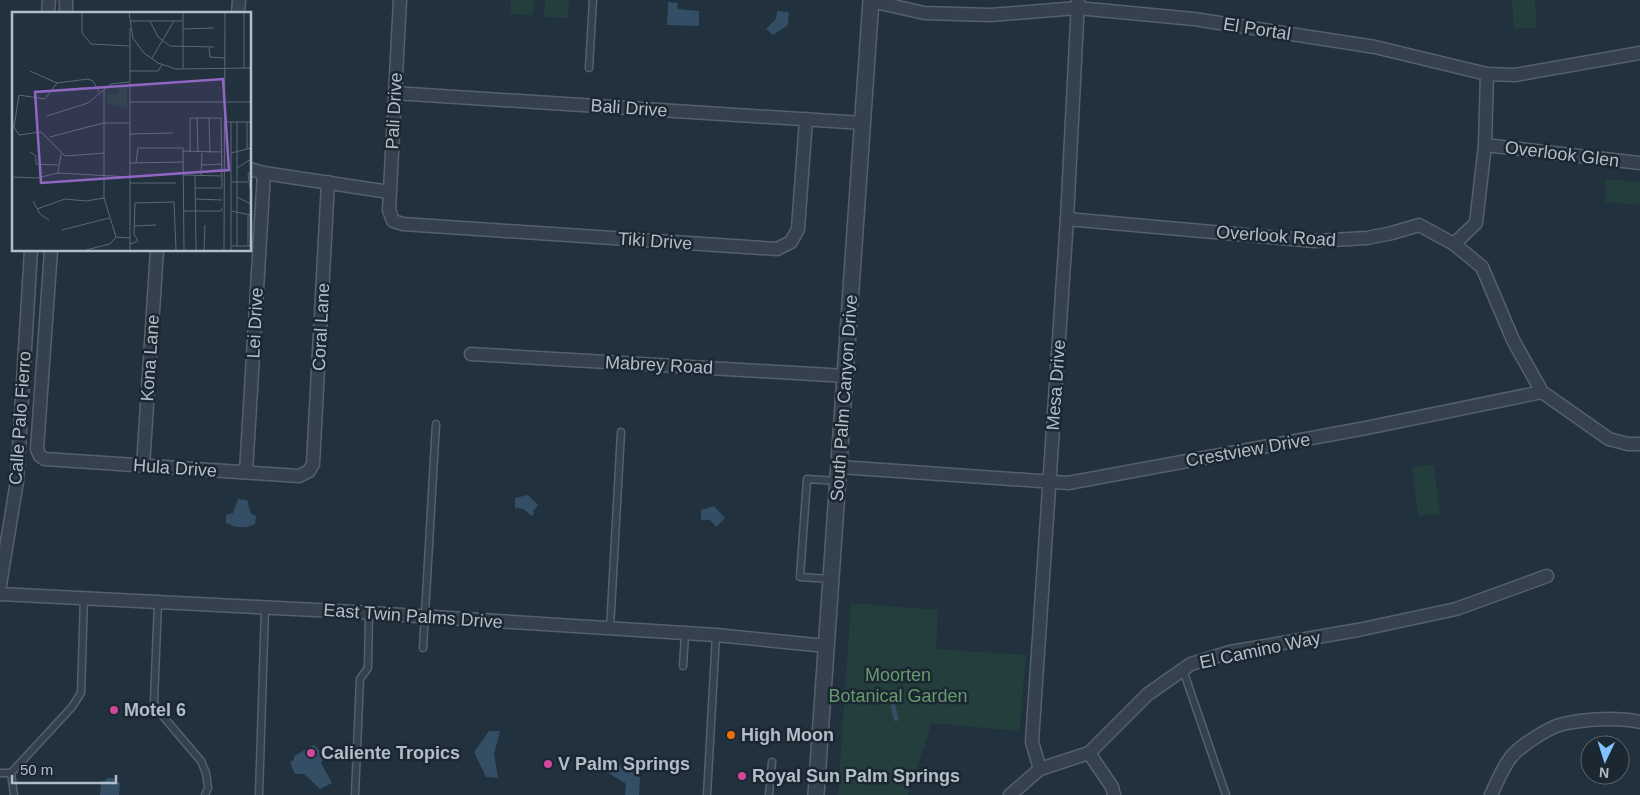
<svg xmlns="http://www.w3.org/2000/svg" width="1640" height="795" viewBox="0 0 1640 795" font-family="Arial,sans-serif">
	<rect width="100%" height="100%" fill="#21313d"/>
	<g fill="#233e3d">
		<polygon points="511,0 534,0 533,15 510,14"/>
		<polygon points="545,0 569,0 568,18 544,17"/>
		<polygon points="1512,0 1535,0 1537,28 1514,29"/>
		<polygon points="1606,179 1640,182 1640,205 1605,202"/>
		<polygon points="1434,465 1440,514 1418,516 1412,467"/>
		<polygon points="851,603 938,610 936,649 1026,655 1020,726 1017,731 932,723 908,795 838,795"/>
	</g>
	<g fill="#344f65">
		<polygon points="668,2 678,3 677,9 699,11 699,26 667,25"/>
		<polygon points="777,11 789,12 788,25 773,35 766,29 776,19"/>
		<polygon points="528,495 538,505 533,511 534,514 531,516 524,509 515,508 515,498"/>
		<path d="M238 499 247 500 251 514 256 516 255 524C245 529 236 528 226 523V515L233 513Z"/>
		<polygon points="714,506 725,518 716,527 710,520 701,520 701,510"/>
		<polygon points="489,731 500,731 494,754 498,778 486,777 474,752"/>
		<polygon points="314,745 325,756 321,763 332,783 320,789 304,774 295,774 290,762 294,760 294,756"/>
		<polygon points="622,764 640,777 639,795 625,795 626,784 607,772"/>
		<polygon points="107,778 114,778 117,782 120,782 119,795 100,795 101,781 105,781"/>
	</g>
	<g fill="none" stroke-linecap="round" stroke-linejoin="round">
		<polyline stroke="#344f65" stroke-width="4.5" points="892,701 896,719"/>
		<defs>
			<g id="service">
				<polyline points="589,68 593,0"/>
				<polyline points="830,579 800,577 807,479 838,481"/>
				<polyline points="158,602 154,701 156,708 201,761 206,773 208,788 205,795"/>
				<polyline points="610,629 621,432"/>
				<polyline points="423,648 436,424"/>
				<polyline points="683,666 685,634"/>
				<polyline points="1183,670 1226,795"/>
				<polyline points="0,773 11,773 72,707 81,693 84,598"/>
				<polyline points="11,773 14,795"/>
				<polyline points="259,795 265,608"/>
				<polyline points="355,795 360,679 368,668 369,613"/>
				<polyline points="707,795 716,635"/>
				<polyline points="769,795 772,762"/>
			</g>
			<g id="minor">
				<polyline points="400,0 389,210 393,221 403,224 777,249 791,242 798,229 806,119"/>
				<polyline points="871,1 924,13 990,15 1077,8 1194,19 1375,47 1487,74 1515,75 1640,53"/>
				<polyline points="48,14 49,0"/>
				<polyline points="66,14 66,0"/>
				<polyline points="238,14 239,0"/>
				<polyline points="394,93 863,123"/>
				<polyline points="1485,145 1640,163"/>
				<polyline points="250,169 264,173 389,192"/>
				<polyline points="1067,219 1314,241 1367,238 1392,233 1419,225 1454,244 1482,267 1513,340 1542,392 1609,439 1628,444 1640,444"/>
				<polyline points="1454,244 1476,223 1485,145 1487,74"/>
				<polyline points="51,250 37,449 40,456 45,459 299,476 309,471 313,464 328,182"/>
				<polyline points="471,354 846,376"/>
				<polyline points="143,466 157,250"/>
				<polyline points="840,467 1068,483 1366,428 1542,392"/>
				<polyline points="246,472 264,173"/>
				<polyline points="0,585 17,481 31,250"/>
				<polyline points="0,594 355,612 716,635 826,646"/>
				<polyline points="1089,753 1112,787 1114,795"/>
				<polyline points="1040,769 1032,742 1067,219 1078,1"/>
				<polyline points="1010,795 1040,769 1089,753 1148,694 1191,664 1230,652 1358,630 1456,609 1547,576"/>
				<path d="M1491 795C1497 782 1502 769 1511 757 1520 746 1549 727 1563 724 1586 719 1617 717 1640 722"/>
			</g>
			<path id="tertiary" d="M816 795C835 530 853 265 871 0"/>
		</defs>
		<use href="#service" stroke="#54606a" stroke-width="9"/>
		<use href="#minor" stroke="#54606a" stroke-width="15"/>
		<use href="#tertiary" stroke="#54606a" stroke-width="18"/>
		<use href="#service" stroke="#35424d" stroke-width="6"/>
		<use href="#minor" stroke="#35424d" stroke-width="12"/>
		<use href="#tertiary" stroke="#35424d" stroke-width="15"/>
	</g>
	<g fill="#d1479c" stroke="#1b2731" stroke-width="2">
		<circle cx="114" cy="710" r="5"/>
		<circle cx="311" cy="753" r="5"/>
		<circle cx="548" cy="764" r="5"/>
		<circle cx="742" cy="776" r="5"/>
	</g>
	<circle fill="#e8710a" stroke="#1b2731" stroke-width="2" cx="731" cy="735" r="5"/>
	<g text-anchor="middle" stroke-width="5" stroke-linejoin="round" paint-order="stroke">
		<g font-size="18" fill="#b1bdc8" stroke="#1b2731">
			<text transform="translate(1257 29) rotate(9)" y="6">El Portal</text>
			<text transform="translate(629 108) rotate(4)" y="6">Bali Drive</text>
			<text transform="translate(394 111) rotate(-87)" y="6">Pali Drive</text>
			<text transform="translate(1562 154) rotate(7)" y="6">Overlook Glen</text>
			<text transform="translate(1276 236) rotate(4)" y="6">Overlook Road</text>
			<text transform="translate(655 241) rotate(4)" y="6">Tiki Drive</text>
			<text transform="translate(255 323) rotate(-87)" y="6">Lei Drive</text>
			<text transform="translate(321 327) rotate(-87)" y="6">Coral Lane</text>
			<text transform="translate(150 358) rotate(-86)" y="6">Kona Lane</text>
			<text transform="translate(659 365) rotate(3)" y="6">Mabrey Road</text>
			<text transform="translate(1056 385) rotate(-86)" y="6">Mesa Drive</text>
			<text transform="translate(844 398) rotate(-86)" y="6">South Palm Canyon Drive</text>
			<text transform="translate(20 418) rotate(-86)" y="6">Calle Palo Fierro</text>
			<text transform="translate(1248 450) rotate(-10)" y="6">Crestview Drive</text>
			<text transform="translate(175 468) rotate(4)" y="6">Hula Drive</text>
			<text transform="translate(413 616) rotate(4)" y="6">East Twin Palms Drive</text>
			<text transform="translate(1260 650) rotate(-12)" y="6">El Camino Way</text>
		</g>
		<g font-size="18" fill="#679a6c" stroke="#1b2731">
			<text x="898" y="681">Moorten<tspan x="898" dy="21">Botanical Garden</tspan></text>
		</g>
		<g font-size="18" font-weight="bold" fill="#b1bdc8" stroke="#1b2731" text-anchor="start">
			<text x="124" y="716">Motel 6</text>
			<text x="741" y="741">High Moon</text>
			<text x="321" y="759">Caliente Tropics</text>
			<text x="558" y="770">V Palm Springs</text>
			<text x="752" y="782">Royal Sun Palm Springs</text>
		</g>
	</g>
	<g transform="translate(12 12)">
		<rect width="239" height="239" fill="#21313d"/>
		<path d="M108 71 115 73V96L95 91V82H105Z" fill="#233e3d"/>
		<path fill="none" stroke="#5b6975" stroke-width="1" d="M70 0V21L79 32 117 34M117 0 121 26 132 41 146 51 164 57 239 56M171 0V56M232 0V56M118 9H171M138 9 146 25 158 34 202 35M171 17 202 16M197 36 198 45 213 46M140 46 162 9M18 59 45 71M117 59H146L150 53M92 78V186L104 225M118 90H239M35 104 76 91 99 72 117 70M185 106 186 140M197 106 198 141M214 110H239M219 110V238M225 110V234M117 122 161 121M7 123 2 115 7 83 33 87 45 71 76 67 81 69 87 80M7 123 29 120 53 144 93 141M38 125 91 111H117M235 137V110M171 139 210 140M18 140 24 144V152L46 153M178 140V106H209L210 175M219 141 239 136M118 151 171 150M124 151 126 136H171L172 238M190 153 210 152M225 156 239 147M239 158 236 163 239 181M46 161 49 142M172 163 210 164M183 163 184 238M189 163 190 141M0 165 25 166 46 161 118 165M219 170H236M118 171H164M183 176H210M225 185 239 192M183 187 210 188M21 189 28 202 37 208M25 197 53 187 74 189 92 186M172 199H209L210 196M219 199 239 203M122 214 144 213M50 218 97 206M118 232 126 229 122 222 123 191 162 190 164 238M219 234H239M236 234V203M74 238 98 232 104 225 118 226M118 238V16M192 238 193 213M212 238 213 0"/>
		<path fill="#9166c3" fill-opacity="0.15" stroke="#9166c3" stroke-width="2.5" d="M211 67 217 158 29 171 23 80Z"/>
		<rect width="239" height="239" fill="none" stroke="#b1bdc8" stroke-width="2.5"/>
	</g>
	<g transform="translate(1605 760) rotate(184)"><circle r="24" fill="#1b2731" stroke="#57636d"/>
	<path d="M0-4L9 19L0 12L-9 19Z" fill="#81c1fd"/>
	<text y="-8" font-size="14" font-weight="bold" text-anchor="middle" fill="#b1bdc8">N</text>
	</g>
	<path d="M12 775v8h104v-8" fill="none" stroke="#b1bdc8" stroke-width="2.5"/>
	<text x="20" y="775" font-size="15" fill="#b1bdc8" stroke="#1b2731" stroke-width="4" paint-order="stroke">50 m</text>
</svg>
